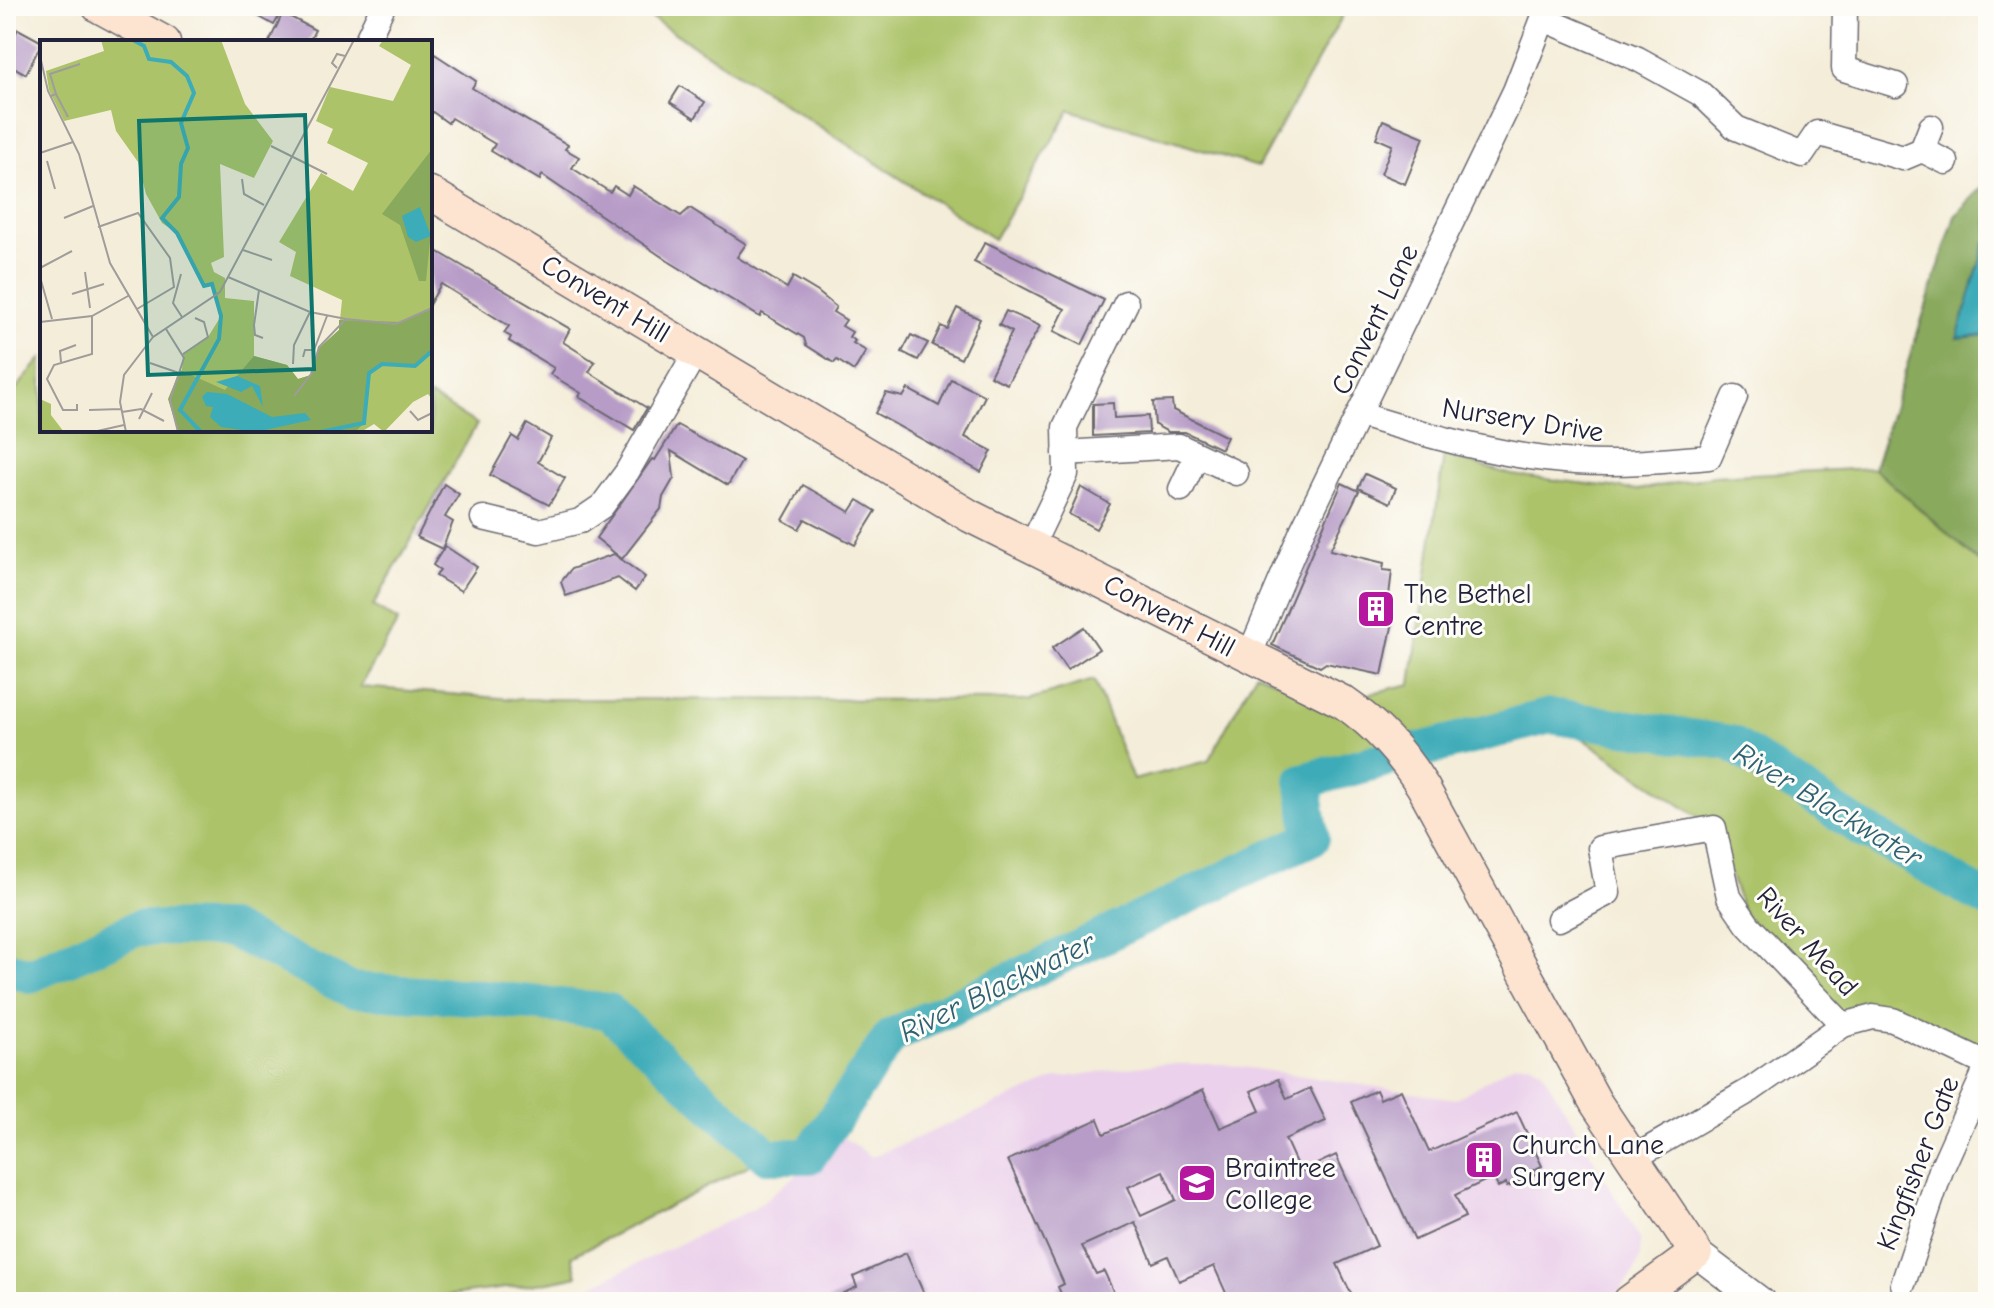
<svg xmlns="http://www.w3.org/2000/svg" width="1994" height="1308" viewBox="0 0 1994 1308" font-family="'Comic Neue',sans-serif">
	<rect width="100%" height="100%" fill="#fdfcf7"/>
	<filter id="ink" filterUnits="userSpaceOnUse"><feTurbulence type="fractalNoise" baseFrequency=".0125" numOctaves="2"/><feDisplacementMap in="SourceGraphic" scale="16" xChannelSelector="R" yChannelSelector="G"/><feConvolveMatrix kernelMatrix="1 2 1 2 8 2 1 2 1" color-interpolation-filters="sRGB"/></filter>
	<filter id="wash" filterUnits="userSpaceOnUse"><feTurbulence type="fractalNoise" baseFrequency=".006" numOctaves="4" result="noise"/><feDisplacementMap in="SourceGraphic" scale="32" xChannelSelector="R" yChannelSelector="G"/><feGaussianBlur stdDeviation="1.8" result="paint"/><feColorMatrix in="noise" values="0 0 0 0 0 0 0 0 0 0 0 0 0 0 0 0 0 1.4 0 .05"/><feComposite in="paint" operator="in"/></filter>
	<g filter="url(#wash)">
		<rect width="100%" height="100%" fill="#f4edd9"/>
		<polygon fill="#ebd1eb" points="1529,1063 1541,1069 1640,1239 1640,1258 1633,1274 1620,1290 1597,1302 557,1302 753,1209 844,1138 872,1157 1057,1078 1157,1064 1223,1064 1456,1099 1514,1064"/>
		<g fill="#acc369" stroke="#677252" stroke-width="2">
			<polygon points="633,6 1348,6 1258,167 1070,110 994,239"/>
			<path d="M1988 179V1065L1914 1027 1843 1025 1748 925 1714 828 1550 716 1303 781 1312 838 891 1036 809 1156H767L572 1256 577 1276C523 1290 468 1289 414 1302H6V401L42 358V430H430V396L477 424 373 606 398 621 360 687 512 699 1028 700 1094 680 1133 780 1208 761 1256 673 1344 708 1372 693 1411 684 1444 455 1512 475 1637 490 1714 476 1874 468 1899 394Z"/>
		</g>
		<polygon fill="#89a95d" stroke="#56664c" stroke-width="2" points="1988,179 1988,570 1874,468 1955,216"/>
		<polygon fill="#3cacb8" stroke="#2f677a" stroke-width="2" points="1986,241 1988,335 1957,338"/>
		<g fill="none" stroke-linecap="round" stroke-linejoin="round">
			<polyline stroke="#3cacb8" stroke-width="36" points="6,969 30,975 138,928 229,929 351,990 473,997 608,1011 767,1156 809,1156 891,1036 1312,838 1303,781 1550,716 1731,743 1859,827 1988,900"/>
		</g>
		<g id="blocks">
			<g fill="#b79cc7" fill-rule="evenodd">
				<polygon points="240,6 285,6 274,25"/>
				<polygon points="283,13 315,30 309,42 269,42"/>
				<polygon points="18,29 42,42 26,74 6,63 6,51"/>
				<polygon points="430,51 476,81 472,88 568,145 565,149 579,157 572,168 610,192 614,186 628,195 633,186 681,216 690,208 746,244 737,257 787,288 793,277 818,292 836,307 833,312 846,320 842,326 852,332 849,337 855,341 853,343 866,351 854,371 837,360 834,363 806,345 804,338 762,313 760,317 668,261 542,175 540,180 491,151 495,144 451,118 448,123 430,110"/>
				<polygon points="680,86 705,102 695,118 670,102"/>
				<polygon points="1383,120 1424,137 1405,184 1381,174 1392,145 1376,138"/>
				<polygon points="985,242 1104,300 1082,345 1054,331 1065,309 974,262"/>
				<polygon points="430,247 570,329 563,342 595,362 589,372 647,408 634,430 579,397 581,393 550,374 554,368 509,341 511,337 504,333 509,326 441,284 430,303"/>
				<polygon points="957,308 980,319 961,359 932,345 941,326 947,329"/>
				<polygon points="1006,311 1040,326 1007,384 990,376 1012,332 999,325"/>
				<polygon points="911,335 928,343 918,360 902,352"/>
				<polygon points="951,379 985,396 965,437 992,451 981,472 875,413 886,393 903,397 908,389 939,406"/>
				<polygon points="1172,401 1173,410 1227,437 1221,449 1185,432 1168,432 1155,425 1153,402"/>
				<polygon points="1113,403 1114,418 1148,416 1149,433 1093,436 1093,404"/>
				<polygon points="527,424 551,438 538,462 565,478 549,505 490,475 512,436 518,440"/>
				<polygon points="677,425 742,461 728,485 671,451 674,478 663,497 661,509 622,559 596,538 652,459 655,460"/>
				<polygon points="1365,474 1396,488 1390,503 1358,488"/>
				<polygon points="1342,483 1359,491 1330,550 1384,563 1383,570 1392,571 1386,620 1393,622 1382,675 1326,663 1320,667 1272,645"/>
				<polygon points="444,484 459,494 445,517 453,522 442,549 417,537"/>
				<polygon points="803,485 850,512 858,500 876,511 855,545 805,519 799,529 783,520"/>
				<polygon points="1081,487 1110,504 1096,529 1069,514"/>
				<polygon points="445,546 477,567 461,591 436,576 440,570 433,565"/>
				<polygon points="614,554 645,577 635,591 618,578 566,596 561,582 571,569"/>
				<polygon points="1084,627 1099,649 1067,670 1052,648"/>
				<path d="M1278 1079 1287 1099 1310 1088 1326 1121 1285 1139 1300 1172 1336 1155 1377 1246 1337 1264 1355 1302H1230L1214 1266 1179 1281 1168 1256 1153 1263 1135 1222 1082 1246 1096 1274 1104 1271 1118 1302H1065L1058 1287 1064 1284 1008 1160 1098 1119 1104 1134 1203 1090 1220 1128 1260 1111 1251 1091ZM1163 1171 1176 1200 1141 1216 1128 1187Z"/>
				<polygon points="1376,1090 1380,1099 1401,1090 1429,1152 1517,1112 1542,1166 1533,1170 1535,1174 1507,1187 1506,1183 1498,1187 1493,1177 1455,1195 1465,1217 1415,1240 1351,1102"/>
				<polygon points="906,1253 924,1294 905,1302 824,1302 857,1287 853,1277"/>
			</g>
		</g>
	</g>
	<g filter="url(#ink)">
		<use href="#blocks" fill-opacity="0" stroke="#6c6972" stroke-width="2"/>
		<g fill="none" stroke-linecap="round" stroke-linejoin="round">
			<defs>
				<g id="minor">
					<polyline points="1845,6 1844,69 1896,85"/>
					<polyline points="1544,19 1638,59 1701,94 1736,128 1802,155 1817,133 1903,158 1922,150 1946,162"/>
					<polyline points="366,42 383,6"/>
					<polyline points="1922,150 1931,127"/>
					<path d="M1361 415C1429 436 1503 457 1575 462 1620 465 1665 461 1709 457L1735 397"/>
					<polyline points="1065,453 1179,446 1236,473"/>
					<polyline points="1181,489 1197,455"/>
					<polyline points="483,518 539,531 580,521 602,506 627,472 696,352"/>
					<polyline points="1032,545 1066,474 1065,427 1126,303"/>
					<polyline points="1249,656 1302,531 1515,91 1548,6"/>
					<polyline points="1559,919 1608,893 1600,848 1714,828 1729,897 1748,925 1843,1025"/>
					<polyline points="1635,1157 1752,1089 1843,1025 1873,1017 1893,1020 1988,1065"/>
					<polyline points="1903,1284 1941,1170 1988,1065"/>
				</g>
				<polyline id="tertiary" points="1696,1253 1761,1302"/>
				<g id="secondary">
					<polyline points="98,6 164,42"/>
					<path d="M430 193 970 516 1343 702C1377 725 1401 752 1423 787L1596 1103 1696 1253 1629 1302"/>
				</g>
			</defs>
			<use href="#minor" stroke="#6c6972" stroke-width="27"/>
			<use href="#tertiary" stroke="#6c6972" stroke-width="31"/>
			<use href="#secondary" stroke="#6c6972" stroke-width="35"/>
			<use href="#minor" stroke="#fff" stroke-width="24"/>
			<use href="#tertiary" stroke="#fff" stroke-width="28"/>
			<use href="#secondary" stroke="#fde4d0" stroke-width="32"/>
		</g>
	</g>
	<defs>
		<symbol id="building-square" viewBox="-11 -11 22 22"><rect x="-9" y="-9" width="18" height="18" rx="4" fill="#b5179e" stroke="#fdfcf7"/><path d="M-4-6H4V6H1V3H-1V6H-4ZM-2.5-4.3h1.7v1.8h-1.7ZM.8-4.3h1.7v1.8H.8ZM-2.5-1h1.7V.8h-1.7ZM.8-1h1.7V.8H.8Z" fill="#fff"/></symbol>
		<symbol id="university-square" viewBox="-11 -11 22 22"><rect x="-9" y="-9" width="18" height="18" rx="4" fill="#b5179e" stroke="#fdfcf7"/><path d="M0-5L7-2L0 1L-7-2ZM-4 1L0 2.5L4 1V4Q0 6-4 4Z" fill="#fff"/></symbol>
	</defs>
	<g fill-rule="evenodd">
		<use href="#building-square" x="1354" y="587" width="44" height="44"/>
		<use href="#building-square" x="1462" y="1138" width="44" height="44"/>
		<use href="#university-square" x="1175" y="1161" width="44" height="44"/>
	</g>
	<g text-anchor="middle" stroke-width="6" stroke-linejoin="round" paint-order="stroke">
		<g font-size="28" fill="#22223b" stroke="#fdfcf7">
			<text transform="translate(606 298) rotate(31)" y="10">Convent Hill</text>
			<text transform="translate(1374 319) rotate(-64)" y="10">Convent Lane</text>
			<text transform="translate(1523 419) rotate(9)" y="10">Nursery Drive</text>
			<text transform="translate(1170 615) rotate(28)" y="10">Convent Hill</text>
			<text transform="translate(1808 941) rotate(48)" y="10">River Mead</text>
			<text transform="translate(1917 1163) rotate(-69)" y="10">Kingfisher Gate</text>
		</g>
		<g font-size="28" fill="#22223b" stroke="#fdfcf7" text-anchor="start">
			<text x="1404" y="603">The Bethel<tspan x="1404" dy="32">Centre</tspan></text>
			<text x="1512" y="1154">Church Lane<tspan x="1512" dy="32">Surgery</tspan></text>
			<text x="1225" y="1177">Braintree<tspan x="1225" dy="32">College</tspan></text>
		</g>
		<g font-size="30" font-style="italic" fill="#2e6073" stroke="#fdfcf7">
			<text transform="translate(1828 805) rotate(31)" y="10">River Blackwater</text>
			<text transform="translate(997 987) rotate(-26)" y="10">River Blackwater</text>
		</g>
	</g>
	<g transform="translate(40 40)">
		<rect width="392" height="392" fill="#f4edd9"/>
		<path d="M61 0H181L205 64 233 101 214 138 180 124 184 217 171 223 174 232 185 238V258L214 261V316L247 325 258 339 271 335 279 308 299 290 302 260 250 236 256 212 239 202 281 133 313 151 328 123 287 103 293 89 276 81 290 47 353 61 371 25 339 6 343 0H392V359L388 354 373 362 344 392 334 384 321 392H138L143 314 168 297 181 276 172 245 164 246 137 193 122 183 106 154 98 122 76 91 71 70 24 81 9 50 6 31 64 11ZM0 359 11 364V375L24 392H0Z" fill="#acc369"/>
		<path d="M392 109V182L386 241H379L360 185 342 174ZM392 269V311L375 326 342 324 329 332 324 383 315 392H138L128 359 140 330 185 350 214 316 247 325 258 339 271 335 279 308 299 290V280L360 282Z" fill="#89a95d"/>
		<path d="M380 167 391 196 376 202 368 197 362 176ZM197 336 220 346 223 367 212 346 201 352 176 342ZM167 352 187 354 232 377 265 373 271 380 216 392 181 387 170 377 173 367 166 366 162 357Z" fill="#3cacb8"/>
		<path fill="none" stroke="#3cacb8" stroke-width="4" d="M93 0 104 6 109 19 131 22 147 36 154 53 141 83 148 108 141 124 139 157 122 178 137 193 164 246 172 244 181 276 179 299 140 370 161 392M280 392 324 383 329 333 342 324 375 326 392 311"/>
		<path fill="none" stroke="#a09c9a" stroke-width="2" d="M0 16 8 51 39 114 70 223 113 297 180 252 314 0M297 28 292 23 297 14 305 16M16 54 28 77M11 56 16 54 10 34 40 24M231 106 287 134M0 113 33 102M7 121 15 149M202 139 204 154 224 165M24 178 53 166M58 187 98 173 130 218 134 247 97 269M203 210 232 220M0 228 32 211M45 232 50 268M141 234 133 263 142 277M0 237 12 279M188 237 270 272 306 279 356 284 392 268M219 250 214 285 215 295 223 298M32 254 64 244M0 282 52 276 88 256M126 289 144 318 130 360 138 392M143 314 168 297 164 282 155 278M263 317 265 310H274L287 276M21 322 20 311 36 305M110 323 139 333M253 324 254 305 270 272M254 356 271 334 279 307 306 279M37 364V370H23L7 339 14 325 52 314V276M49 370 81 369M370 371 378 380 392 373M82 372 101 369 124 381M99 379 112 353M53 392 84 385M86 392 80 362 84 335 113 297"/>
		<path fill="#0f766e" fill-opacity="0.15" stroke="#0f766e" stroke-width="4" d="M265 75 274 329 108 335 99 81Z"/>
		<rect width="392" height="392" fill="none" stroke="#22223b" stroke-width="4"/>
	</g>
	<rect width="1994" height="1308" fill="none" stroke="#fdfcf7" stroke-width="32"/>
</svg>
